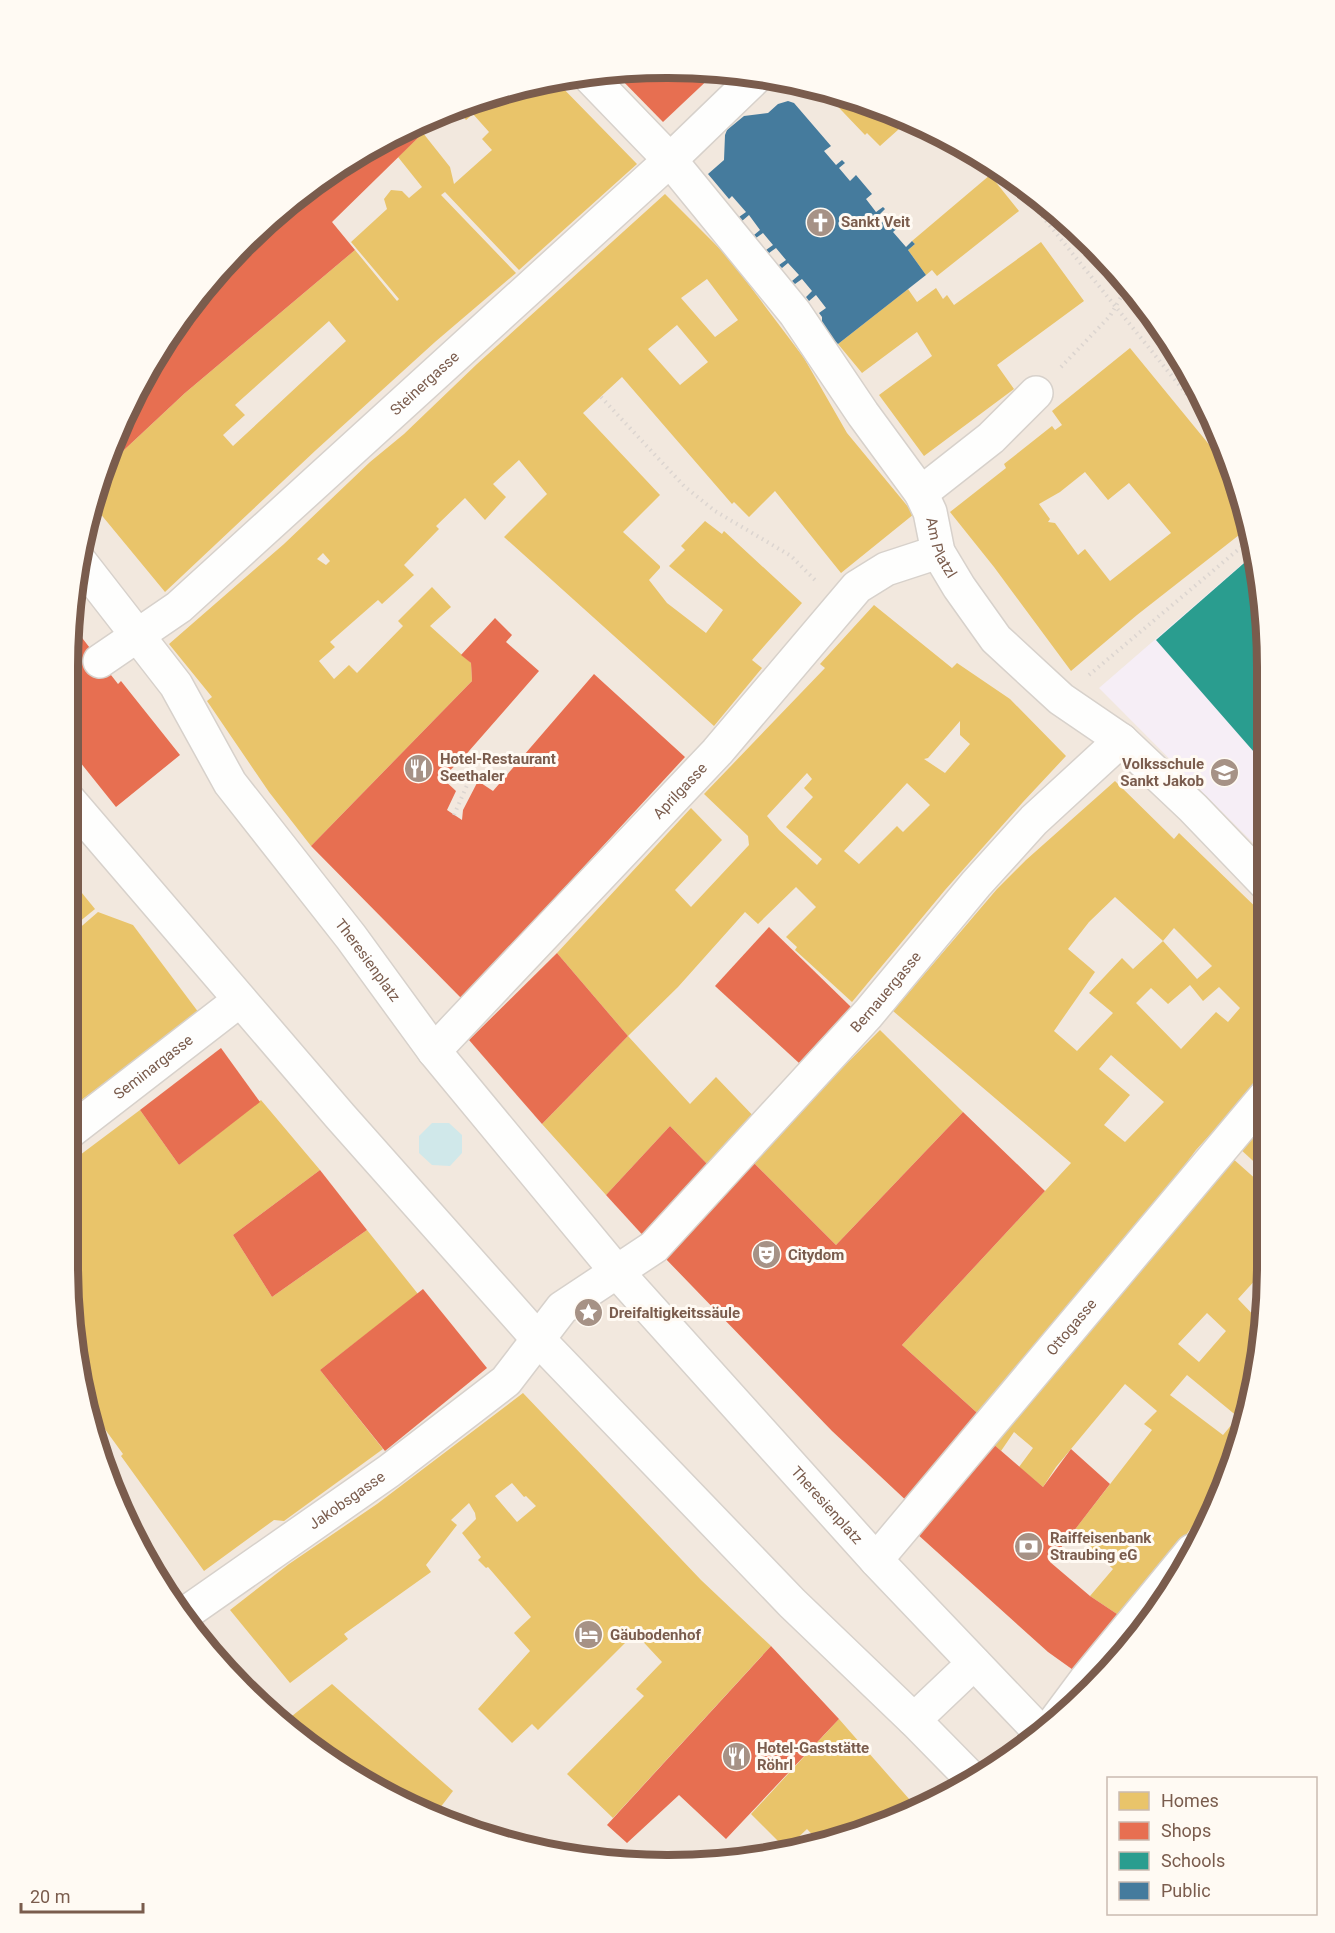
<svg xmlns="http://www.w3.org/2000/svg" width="1335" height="1933" viewBox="0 0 1335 1933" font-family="Roboto,sans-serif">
	<rect width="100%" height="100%" fill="#f9f5f0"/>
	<polygon fill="#f2e8de" points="668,68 785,79 897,113 1001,169 1092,243 1144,303 1205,402 1256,551 1268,668 1268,1265 1256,1383 1222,1495 1166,1599 1032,1742 933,1803 784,1854 706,1864 590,1860 438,1820 367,1785 272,1717 168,1599 113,1495 88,1421 68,1265 68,668 79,551 130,402 191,303 243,243 334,168 438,113 551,79"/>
	<polygon fill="#f6eef6" points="1256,552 1268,668 1267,857 1099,688"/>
	<polygon fill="#e7f0db" points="1054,212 1092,243 1144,303 1196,386"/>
	<polygon fill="#d0e8ea" points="432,1123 449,1123 462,1135 462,1153 450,1166 432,1165 419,1153 419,1136"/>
	<g fill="#e9c46a" fill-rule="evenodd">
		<path d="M554 79 637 164 519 270 445 192 441 195 516 273 435 342 316 450 165 592 94 506 108 465 185 393 355 250 397 301 399 299 351 242 387 209 384 199 391 190 402 191 409 198 422 187 398 157 423 133 450 167 454 184 492 150 482 139 489 132 473 114 466 120 456 108ZM329 321 346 341 233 446 223 435 245 415 235 405Z"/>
		<polygon points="822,90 897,113 909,120 880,146 867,133 865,135"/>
		<polygon points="990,175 1019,211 937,276 932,270 926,275 908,250 915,244 912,241"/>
		<path d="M665 194 728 257 804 358 847 433 914 514 841 573 775 491 749 517 734 502 732 504 622 377 583 413 660 495 623 532 660 566V568L649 580 667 603 706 633 723 610 669 566 685 550 681 546 705 521 722 534 724 531 802 603 752 660 762 668 714 726 504 537 547 494 519 460 493 484 506 497 485 520 465 498 436 526 439 529 404 565 414 575 382 604 378 600 330 642 335 647 319 661 334 679 349 665 357 673 403 626 398 621 432 587 451 607 430 626 471 663 472 681 311 846 269 792 207 701 212 697 169 644 284 544 370 462 404 434 477 364ZM707 279 738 320 715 337 681 298ZM677 325 708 362 680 385 648 349ZM323 553 330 561 326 565 317 559Z"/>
		<polygon points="1041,242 1084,301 997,365 1014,389 924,456 879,395 932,356 917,332 862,373 838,344 908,289 917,302 936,288 943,299 947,295 954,305"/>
		<path d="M1130 348 1216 453 1218 452 1226 462 1248 528 1137 615 1071 671 994 567 950 512 1006 468 1004 464 1052 426 1055 430 1062 425 1052 411ZM1085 472 1108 500 1129 483 1171 533 1110 581 1085 549 1078 555 1055 523 1048 522 1050 519 1039 504 1060 492Z"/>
		<path d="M874 605 952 668 957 663 1010 699 1066 756 1023 802 945 890 852 1002 795 950 797 947 786 937 816 907 796 887 758 924 745 912 678 987 628 1036 557 953 691 808 722 840 675 890 691 907 749 845 748 836 704 794 825 668 820 664ZM960 721V735L970 744 945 773 924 759 928 758ZM807 773 812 779 804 788 813 797 786 827 822 859 817 865 779 830 767 816ZM907 783 930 805 903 832 897 826 859 864 844 851Z"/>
		<path d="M1115 781 1174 839 1179 833 1268 919V1071L1196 1150 1060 1333 985 1420 902 1345 1071 1163 893 1011 997 889 1026 860ZM1115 897 1163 941 1174 928 1212 966 1197 979 1163 941 1133 969 1122 958 1089 993 1113 1013 1077 1051 1054 1031 1095 972 1068 949 1089 922ZM1190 985 1203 1001 1219 987 1240 1008 1228 1022 1216 1012 1181 1049 1136 1003 1151 988 1168 1004ZM1111 1055 1164 1102 1125 1142 1104 1125 1130 1095 1099 1069Z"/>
		<polygon points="68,876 95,909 68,931"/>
		<polygon points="98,912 133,925 199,1013 68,1110 68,938"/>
		<polygon points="880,1030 963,1112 836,1245 751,1160"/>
		<polygon points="628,1036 690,1104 716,1077 760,1123 715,1172 670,1126 606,1195 542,1124"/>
		<polygon points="261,1100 320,1170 233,1235 272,1297 367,1230 418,1294 320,1370 383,1449 284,1521 274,1520 204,1571 121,1456 123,1454 86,1403 68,1266 68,1164 140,1110 179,1165"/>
		<polygon points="1268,1115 1268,1165 1263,1170 1239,1148"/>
		<path d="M1231 1157 1268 1190V1266L1238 1299 1262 1324 1256 1383 1225 1483 1155 1576 1120 1616 1090 1596 1113 1569 1073 1532 1152 1430 1144 1424 1157 1411 1125 1384 1056 1467 1043 1487 1019 1467 1033 1448 1014 1432 1001 1451 992 1443ZM1207 1313 1226 1331 1199 1362 1178 1344ZM1187 1375 1238 1417 1223 1435 1170 1395Z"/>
		<path d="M523 1393 701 1580 771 1646 613 1818 567 1774 644 1696 636 1689 662 1662 635 1633 538 1730 532 1724 512 1743 478 1709 530 1651 514 1633 531 1617 488 1567 486 1568 478 1560 481 1557 462 1533 476 1519 475 1513 469 1503 451 1520 457 1525 426 1565 431 1572 344 1634 348 1639 290 1683 230 1610 289 1564 377 1504ZM512 1483 524 1497 526 1496 536 1506 517 1522 495 1496Z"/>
		<polygon points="332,1684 453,1791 433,1817 367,1785 282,1724"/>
		<polygon points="839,1719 910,1800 907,1802 915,1810 819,1842 807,1829 786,1849 751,1814"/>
	</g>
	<g fill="#e76f51">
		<polygon points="668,68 716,72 663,122 615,73"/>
		<polygon points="416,125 423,133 332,222 355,250 185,393 108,465 130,402 191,303 243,243 334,168"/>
		<polygon points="495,618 512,635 506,642 539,671 462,759 442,778 456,791 447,810 462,820 463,810 478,781 493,791 594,674 685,757 462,999 311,846 472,681 471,663 461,655"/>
		<polygon points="72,625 118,684 121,681 180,755 116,807 68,747 68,668"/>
		<polygon points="769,927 851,1007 799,1063 715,986"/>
		<polygon points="557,953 628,1036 542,1124 469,1040"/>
		<polygon points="221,1048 260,1102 179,1165 140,1110"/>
		<polygon points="963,1112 1045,1191 902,1345 985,1420 911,1505 832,1431 663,1256 751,1160 836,1245"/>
		<polygon points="670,1126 715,1172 648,1241 606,1195"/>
		<polygon points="320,1170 367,1230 272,1297 233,1235"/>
		<polygon points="423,1289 487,1368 385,1451 320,1370"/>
		<polygon points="992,1443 1043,1487 1071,1449 1110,1484 1050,1562 1090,1596 1120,1616 1076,1672 1048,1652 916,1533"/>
		<polygon points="771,1646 839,1719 726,1839 679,1795 627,1843 607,1825"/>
	</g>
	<polygon fill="#2a9d8f" points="1251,557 1257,564 1268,668 1268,768 1156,640"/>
	<polygon fill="#457b9d" points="788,101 794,103 831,146 824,151 836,165 842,160 845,163 839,168 850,181 856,175 872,194 866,199 876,212 883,207 885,209 879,215 891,229 897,223 900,226 893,232 906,247 912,241 915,244 908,250 926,275 838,344 826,333 822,325 822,317 819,313 826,308 816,295 809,301 806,297 812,291 802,279 795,284 792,281 799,275 788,263 782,268 779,265 786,260 776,248 769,253 766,250 773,245 763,233 756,238 754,235 760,230 749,215 742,221 739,217 746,212 732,196 729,199 708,174 724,160 725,135 727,130 744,116 768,113 778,104"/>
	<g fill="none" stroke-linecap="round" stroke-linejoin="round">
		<defs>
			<g id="street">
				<path id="s1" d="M588 75 670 160 795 313 863 414 921 493 930 512 938 552 959 587 996 639 1061 699 1121 740 1193 808 1268 886"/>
				<polyline points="921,493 991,438 1036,393"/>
				<path id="s2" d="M78 559 176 685 230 783 351 937 434 1051 617 1272 876 1560 1042 1734"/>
				<path id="s3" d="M100 661 179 607 670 160 757 76"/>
				<polyline points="68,799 340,1116 538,1339 792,1603 914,1720 972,1779"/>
				<path id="s4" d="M434 1051 717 752 857 587 886 569 938 552"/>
				<path id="s5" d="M68 1133 240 1000"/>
				<path id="s6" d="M876 1560 1268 1093"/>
				<path id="s7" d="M183 1615 389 1471 506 1381 562 1308 654 1247 868 1014 976 884 1034 820 1121 740"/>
				<polyline points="914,1720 974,1663"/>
				<polyline points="1053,1724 1085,1681 1192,1551"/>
			</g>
		</defs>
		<use href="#street" stroke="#d7d1cb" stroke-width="36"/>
		<g stroke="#dcd5d0" stroke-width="4" stroke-dasharray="1.5 4.5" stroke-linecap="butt">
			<polyline points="1008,174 1214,428"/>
			<polyline points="1061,367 1110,316 1128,285"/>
			<polyline points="601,397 684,486 715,511 791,556 815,580"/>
			<polyline points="1089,675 1252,538"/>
			<polyline points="454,815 479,758"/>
		</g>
		<use href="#street" stroke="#fefefd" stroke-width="33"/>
	</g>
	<defs>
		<symbol id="church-disc" viewBox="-11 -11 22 22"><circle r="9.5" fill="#a69286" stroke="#fffaf3"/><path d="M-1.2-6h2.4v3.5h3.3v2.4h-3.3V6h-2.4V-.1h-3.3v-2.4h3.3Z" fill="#fff"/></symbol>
		<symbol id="restaurant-disc" viewBox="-11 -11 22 22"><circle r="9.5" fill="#a69286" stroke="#fffaf3"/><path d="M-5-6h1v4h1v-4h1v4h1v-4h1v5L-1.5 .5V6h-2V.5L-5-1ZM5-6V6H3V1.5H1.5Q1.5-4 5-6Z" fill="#fff"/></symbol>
		<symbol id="school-disc" viewBox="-11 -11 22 22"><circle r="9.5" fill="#a69286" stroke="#fffaf3"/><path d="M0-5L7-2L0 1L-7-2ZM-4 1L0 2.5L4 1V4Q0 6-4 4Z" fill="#fff"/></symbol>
		<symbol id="theatre-disc" viewBox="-11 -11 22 22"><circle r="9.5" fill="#a69286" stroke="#fffaf3"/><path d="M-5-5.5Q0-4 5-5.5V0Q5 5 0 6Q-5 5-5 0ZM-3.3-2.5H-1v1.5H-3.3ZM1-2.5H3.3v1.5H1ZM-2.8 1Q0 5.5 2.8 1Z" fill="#fff"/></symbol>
		<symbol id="sight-disc" viewBox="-11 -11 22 22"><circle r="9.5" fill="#a69286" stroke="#fffaf3"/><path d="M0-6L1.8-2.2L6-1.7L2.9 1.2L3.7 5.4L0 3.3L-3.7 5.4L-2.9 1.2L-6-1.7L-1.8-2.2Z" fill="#fff"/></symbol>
		<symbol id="bank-disc" viewBox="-11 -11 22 22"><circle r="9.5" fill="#a69286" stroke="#fffaf3"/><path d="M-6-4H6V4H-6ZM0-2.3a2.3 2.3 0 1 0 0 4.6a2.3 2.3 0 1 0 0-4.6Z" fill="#fff"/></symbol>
		<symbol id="hotel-disc" viewBox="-11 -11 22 22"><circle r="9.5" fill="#a69286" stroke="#fffaf3"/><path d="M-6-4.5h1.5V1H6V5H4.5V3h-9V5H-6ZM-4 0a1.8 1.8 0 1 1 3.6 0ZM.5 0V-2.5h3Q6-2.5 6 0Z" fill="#fff"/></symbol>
	</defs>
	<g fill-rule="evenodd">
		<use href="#church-disc" x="804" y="206" width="33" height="33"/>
		<use href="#restaurant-disc" x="402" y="752" width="33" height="33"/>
		<use href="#school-disc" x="1208" y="756" width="33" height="33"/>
		<use href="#theatre-disc" x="750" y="1238" width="33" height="33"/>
		<use href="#sight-disc" x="572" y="1296" width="33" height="33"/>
		<use href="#bank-disc" x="1012" y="1530" width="33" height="33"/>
		<use href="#hotel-disc" x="572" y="1618" width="33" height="33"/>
		<use href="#restaurant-disc" x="720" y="1740" width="33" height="33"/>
	</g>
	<g text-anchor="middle" stroke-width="6" stroke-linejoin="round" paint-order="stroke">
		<g font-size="15" font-weight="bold" fill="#7a5c4d" stroke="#fffaf3" text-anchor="start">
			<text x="841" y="227">Sankt Veit</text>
			<text x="440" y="764">Hotel-Restaurant<tspan x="440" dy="17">Seethaler</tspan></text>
			<text x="1204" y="769" text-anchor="end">Volksschule<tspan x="1204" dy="17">Sankt Jakob</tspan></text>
			<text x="788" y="1260">Citydom</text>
			<text x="609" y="1318">Dreifaltigkeitssäule</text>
			<text x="1050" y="1543">Raiffeisenbank<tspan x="1050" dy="17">Straubing eG</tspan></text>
			<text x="610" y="1640">Gäubodenhof</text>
			<text x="757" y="1753">Hotel-Gaststätte<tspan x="757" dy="17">Röhrl</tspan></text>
		</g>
		<g font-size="15" fill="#7a5c4d" stroke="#fffaf3">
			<text dy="5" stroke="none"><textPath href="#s3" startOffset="428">Steinergasse</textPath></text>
			<text dy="5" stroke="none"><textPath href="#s1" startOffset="594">Am Platzl</textPath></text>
			<text dy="5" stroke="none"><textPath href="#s4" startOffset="358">Aprilgasse</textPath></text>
			<text dy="5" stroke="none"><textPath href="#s2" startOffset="496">Theresienplatz</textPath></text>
			<text dy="5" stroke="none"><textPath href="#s7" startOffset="946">Bernauergasse</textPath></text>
			<text dy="5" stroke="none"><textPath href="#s5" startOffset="108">Seminargasse</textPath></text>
			<text dy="5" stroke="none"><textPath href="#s6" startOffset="304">Ottogasse</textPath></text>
			<text dy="5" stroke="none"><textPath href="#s7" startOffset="200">Jakobsgasse</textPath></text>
			<text dy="5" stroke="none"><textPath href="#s2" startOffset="1209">Theresienplatz</textPath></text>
		</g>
	</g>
	<path d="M0 0H1335V1933H0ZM667 78H668A589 589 0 0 1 1257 667V1266A589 589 0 0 1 668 1855H667A589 589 0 0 1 78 1266V667A589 589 0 0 1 667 78Z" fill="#fffaf3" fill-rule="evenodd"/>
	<path fill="none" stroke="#7a5c4d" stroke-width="8" d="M667 78H668A589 589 0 0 1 1257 667V1266A589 589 0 0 1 668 1855H667A589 589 0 0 1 78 1266V667A589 589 0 0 1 667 78Z"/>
	<rect x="1107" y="1777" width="210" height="138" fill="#fffaf3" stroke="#cabbb1" stroke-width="1.5"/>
	<rect x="1119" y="1792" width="30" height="18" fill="#e9c46a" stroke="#cabbb1" stroke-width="1.5"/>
	<text x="1161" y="1807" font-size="18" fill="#7a5c4d">Homes</text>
	<rect x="1119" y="1822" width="30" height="18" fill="#e76f51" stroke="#cabbb1" stroke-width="1.5"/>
	<text x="1161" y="1837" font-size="18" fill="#7a5c4d">Shops</text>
	<rect x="1119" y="1852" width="30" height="18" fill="#2a9d8f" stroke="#cabbb1" stroke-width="1.5"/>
	<text x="1161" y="1867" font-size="18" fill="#7a5c4d">Schools</text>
	<rect x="1119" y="1882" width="30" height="18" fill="#457b9d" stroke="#cabbb1" stroke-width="1.5"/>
	<text x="1161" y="1897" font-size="18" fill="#7a5c4d">Public</text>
	<path d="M21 1903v9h122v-9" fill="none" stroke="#7a5c4d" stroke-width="3"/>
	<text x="30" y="1903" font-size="18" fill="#7a5c4d" stroke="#fffaf3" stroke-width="4.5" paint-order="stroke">20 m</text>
</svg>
